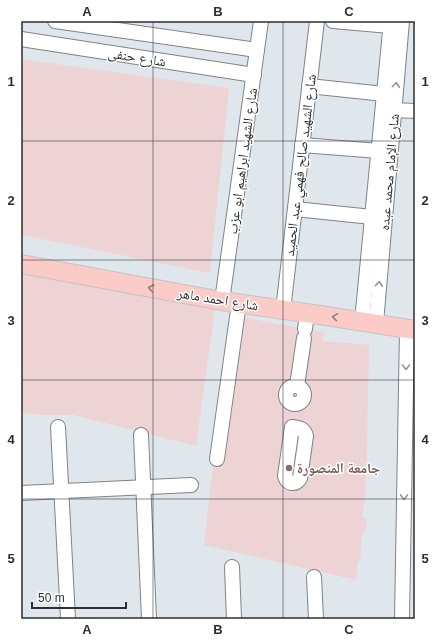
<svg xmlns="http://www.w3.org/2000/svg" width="436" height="640" viewBox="0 0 436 640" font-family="Arial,'Noto Naskh Arabic',sans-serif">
	<rect width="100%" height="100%" fill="#dfe6ec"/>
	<g fill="#eed3d5">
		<polygon points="21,59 229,88 210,273 21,235"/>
		<polygon points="21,273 215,308 196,446 74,415 41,415 21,413"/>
		<polygon points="230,315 290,326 324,332 323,341 369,345 367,446 365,499 362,517 367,518 365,531 363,531 360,553 361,553 360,561 358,561 356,580 204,545"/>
	</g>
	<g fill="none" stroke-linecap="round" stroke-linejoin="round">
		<defs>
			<g id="minor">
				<polyline points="55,21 257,50"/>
				<polyline points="333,21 390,26"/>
				<polyline points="21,39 254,75"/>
				<polyline points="309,86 384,94"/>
				<polyline points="394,110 415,111"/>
				<polyline points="302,145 379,151"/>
				<polyline points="295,209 372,217"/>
				<polyline points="222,301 261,21"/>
				<polyline points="283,310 317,21"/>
				<polyline points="362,321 384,94 391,21"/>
				<polyline points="376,323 402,21"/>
				<polyline points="305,329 307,313"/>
				<circle cx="295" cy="395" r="9"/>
				<polyline points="297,386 304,338"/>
				<polyline points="58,427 68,619"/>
				<path d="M292 427C299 428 304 428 306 436L300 478C296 486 287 484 285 476Z"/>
				<polyline points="141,435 149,619"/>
				<polyline points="217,459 239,303"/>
				<polyline points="21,493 191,485"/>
				<polyline points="232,567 234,619"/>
				<polyline points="314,577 316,619"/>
				<polyline points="402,619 407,328"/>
			</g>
			<polyline id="major" points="21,264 222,301 320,315 415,330"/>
		</defs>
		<use href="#minor" stroke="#7e848a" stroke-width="16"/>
		<use href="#major" stroke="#c4c4c5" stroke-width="20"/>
		<use href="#minor" stroke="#fff" stroke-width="14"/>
		<use href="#major" stroke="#fbcbc7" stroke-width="18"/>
	</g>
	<defs><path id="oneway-chevron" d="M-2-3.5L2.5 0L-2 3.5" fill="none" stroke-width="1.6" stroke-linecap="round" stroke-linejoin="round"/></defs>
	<g stroke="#969698">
		<use href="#oneway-chevron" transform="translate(396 85) rotate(-85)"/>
		<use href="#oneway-chevron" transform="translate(379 284) rotate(-85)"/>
		<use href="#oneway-chevron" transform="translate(406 367) rotate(91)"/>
		<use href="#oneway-chevron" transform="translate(404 497) rotate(91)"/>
	</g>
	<g stroke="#947c7c">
		<use href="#oneway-chevron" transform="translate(151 288) rotate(-169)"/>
		<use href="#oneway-chevron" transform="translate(335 317) rotate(-171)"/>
	</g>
	<path fill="none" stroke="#2c2e31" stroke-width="1" stroke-opacity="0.55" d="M153 21V619M283 21V619M21 141H415M21 260H415M21 380H415M21 499H415"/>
	<circle fill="#8d6e63" stroke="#fff" stroke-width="1.5" cx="289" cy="468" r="4"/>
	<g text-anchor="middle" stroke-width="3" stroke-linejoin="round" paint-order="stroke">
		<g font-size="14" fill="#2c2e31" stroke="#fff">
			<text transform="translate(137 57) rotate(9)" y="5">شارع حنفى</text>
			<text transform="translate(242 161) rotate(-82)" y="5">شارع الشهيد ابراهيم ابو عزب</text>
			<text transform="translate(300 165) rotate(-83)" y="5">شارع الشهيد صالح فهمي عبد الحميد</text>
			<text transform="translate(389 172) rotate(-85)" y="5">شارع الإمام محمد عبده</text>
			<text transform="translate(218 299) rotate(9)" y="5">شارع احمد ماهر</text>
		</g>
		<g font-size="14" font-weight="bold" fill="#785e54" stroke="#fff" text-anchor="start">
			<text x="297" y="473">جامعة المنصورة</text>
		</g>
	</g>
	<rect width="436" height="640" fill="none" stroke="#ffffff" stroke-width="44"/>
	<path d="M32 602v6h94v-6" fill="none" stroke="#2c2e31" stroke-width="2"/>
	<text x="38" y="602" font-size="12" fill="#2c2e31" stroke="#ffffff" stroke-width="3" paint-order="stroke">50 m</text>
	<rect x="22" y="22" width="392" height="596" fill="none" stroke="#2c2e31" stroke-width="1.5"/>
	<g font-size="13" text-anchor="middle" font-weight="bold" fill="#2c2e31">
		<text x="87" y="16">A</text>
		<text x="218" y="16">B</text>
		<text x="349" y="16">C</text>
		<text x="11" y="86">1</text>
		<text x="425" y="86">1</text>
		<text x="11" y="205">2</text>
		<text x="425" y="205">2</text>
		<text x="11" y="325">3</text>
		<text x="425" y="325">3</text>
		<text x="11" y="444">4</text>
		<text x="425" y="444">4</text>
		<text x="11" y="563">5</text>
		<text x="425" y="563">5</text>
		<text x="87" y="634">A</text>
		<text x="218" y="634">B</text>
		<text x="349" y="634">C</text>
	</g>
</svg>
